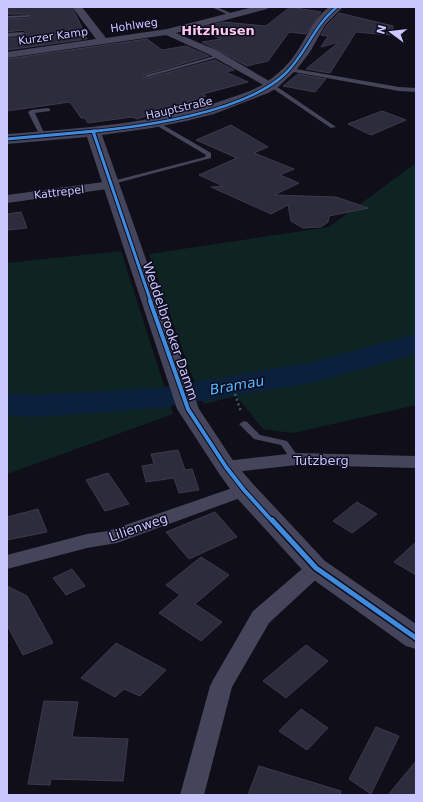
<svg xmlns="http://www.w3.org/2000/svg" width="423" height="802" viewBox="0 0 423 802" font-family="'DejaVu Sans',sans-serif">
	<rect width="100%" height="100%" fill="#100f19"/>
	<g fill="#0e2423">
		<polygon points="416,163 416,405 293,433 263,429 236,396 204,404 190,371 149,254 329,227"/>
		<polygon points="121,251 173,414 7,474 7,263"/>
	</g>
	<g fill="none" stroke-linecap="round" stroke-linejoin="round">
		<polygon fill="#0b203d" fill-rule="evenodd" points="416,334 416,354 311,383 159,408 34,417 7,415 7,393 34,395 159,388 308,363"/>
	</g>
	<g fill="#2d2c3c" stroke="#3c394e">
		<polygon points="7,7 71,7 77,17 87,39 7,50 7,38 23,38 27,34 23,30 7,32 7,19 27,18 30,16 29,14 7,14"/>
		<polygon points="290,7 321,12 306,34 289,32 268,61 247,66 202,42 221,39 199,28 223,22 266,26"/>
		<polygon points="339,13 393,26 392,35 356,32 330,73 306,69 339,42 321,47 328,36 321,35 326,26"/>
		<polygon points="147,39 162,50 186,46 209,56 143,75 143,77 148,78 215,60 234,70 226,72 248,82 203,94 206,96 137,119 132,117 88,123 85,118 81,118 70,102 7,111 7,59"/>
		<polygon points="298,74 326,79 315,92 283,86"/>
		<polygon points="382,111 406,120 371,135 348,124"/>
		<polygon points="231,125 268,147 254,153 294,169 280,175 299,183 274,195 336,197 368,208 329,216 328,222 321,227 303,228 291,221 288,205 271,214 211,187 223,186 199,175 237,158 196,140"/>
		<polygon points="21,212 27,228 7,230 7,214"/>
		<polygon points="178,450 185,470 192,469 199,490 179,493 174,478 146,482 142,466 154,464 151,454"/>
		<polygon points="108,473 129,504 105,511 86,480"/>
		<polygon points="357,502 377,514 352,533 333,521"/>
		<polygon points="38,509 47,532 7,540 7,517"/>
		<polygon points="215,512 237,537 189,559 166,532"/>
		<polygon points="416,542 416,575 394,562"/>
		<polygon points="201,557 229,575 195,604 222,622 201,641 159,613 180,595 166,585"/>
		<polygon points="72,569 85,586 66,595 53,578"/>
		<polygon points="7,586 27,596 53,643 23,655 7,625"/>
		<polygon points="116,643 166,670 140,696 124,689 115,697 81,678"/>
		<polygon points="306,645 328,661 286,698 263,681"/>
		<polygon points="44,701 78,702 72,737 128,739 123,781 51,779 50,785 28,784"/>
		<polygon points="301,709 328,728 307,750 279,731"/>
		<polygon points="376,727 399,736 371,794 349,779"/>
		<polygon points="416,761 416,795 388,795"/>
		<polygon points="259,766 341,791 340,795 248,795"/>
	</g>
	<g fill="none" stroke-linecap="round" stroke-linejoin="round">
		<polyline stroke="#465560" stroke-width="2.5" stroke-dasharray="2 3" stroke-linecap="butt" points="235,394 241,412"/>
		<g fill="#44445a" fill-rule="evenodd">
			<polygon points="211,7 217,7 235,15 231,16"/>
			<polygon points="29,15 29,16 27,17 7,18 7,16"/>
			<polygon points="7,33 23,32 26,34 23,36 7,37"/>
			<polygon points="218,55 223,56 148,77 143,76"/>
			<polygon points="290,68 399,87 416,88 416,92 399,91 288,71 288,69"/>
			<polygon points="269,84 273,84 336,127 331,128 269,86"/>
			<polygon points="48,108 50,109 50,111 35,113 45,135 40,136 28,112 31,110"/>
			<polygon points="154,122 158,122 211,153 211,158 113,184 109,184 109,182 205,157 206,155 154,124"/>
			<polygon points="244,421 247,422 260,435 287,441 300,459 298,461 292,461 281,445 254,439 239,424"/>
		</g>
		<g fill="#44445a" fill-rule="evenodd">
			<polygon points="72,7 82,7 106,38 167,29 253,7 269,7 267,9 176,33 216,50 276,85 275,87 267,87 208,54 166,35 7,58 7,52 96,39"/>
			<polygon points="111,181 117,185 115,188 7,203 7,195"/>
			<polygon points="297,453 416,456 416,468 297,465 226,473 220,471 217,467 220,463 226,461"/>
			<polygon points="244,484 251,486 253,490 251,494 117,543 87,548 7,569 7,555 87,534 108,531"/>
			<polygon points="316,561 323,563 326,568 323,573 269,623 232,687 204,795 180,795 210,686 213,680 253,611 309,563"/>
		</g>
		<path fill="#44445a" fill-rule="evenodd" d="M329 7H343L325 25 310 52 297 69 277 88 268 93 214 114 186 121 152 128 102 135 199 409 234 462 253 484 325 561 416 624V649L406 646 307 575 235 496 218 472 177 409 87 137 7 144V134C82 128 156 124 227 99 241 94 256 90 268 81 279 73 289 64 296 53 307 37 313 19 329 7Z"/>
		<defs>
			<path id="cycleway-far3" d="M85 132C142 127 243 113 285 74 306 54 314 25 337 7"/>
			<g id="cycleway-far2">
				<polyline points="93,131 151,302"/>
				<polyline points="7,139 96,131"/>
			</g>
			<polyline id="cycleway-far1" points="150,301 188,409 226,467 244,490 272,521"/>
			<polyline id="cycleway" points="272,520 316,568 416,638"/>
		</defs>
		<use href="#cycleway-far3" stroke="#0d0b1d" stroke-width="4"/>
		<use href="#cycleway-far2" stroke="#0d0b1d" stroke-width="5"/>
		<use href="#cycleway-far1" stroke="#0d0b1d" stroke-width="6"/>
		<use href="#cycleway" stroke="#0d0b1d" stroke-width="8"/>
		<use href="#cycleway-far3" stroke="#408adc" stroke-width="2.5"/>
		<use href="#cycleway-far2" stroke="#408adc" stroke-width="3"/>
		<use href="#cycleway-far1" stroke="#408adc" stroke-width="4"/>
		<use href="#cycleway" stroke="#408adc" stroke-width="5"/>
	</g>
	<g text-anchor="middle" stroke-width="3" stroke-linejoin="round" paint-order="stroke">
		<g font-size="11" fill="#cac7ff" stroke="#0d0b1d">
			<text transform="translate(134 25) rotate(-8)" y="4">Hohlweg</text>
			<text transform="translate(53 36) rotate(-8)" y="4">Kurzer Kamp</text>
			<text transform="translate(179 108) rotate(-13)" y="4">Hauptstraße</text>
			<text transform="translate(59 192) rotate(-7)" y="4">Kattrepel</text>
		</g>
		<g font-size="13" font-weight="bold" fill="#ffc9ee" stroke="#0d0b1d">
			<text x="218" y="35">Hitzhusen</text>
		</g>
		<g font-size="13" fill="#cac7ff" stroke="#0d0b1d">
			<text transform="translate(171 331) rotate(71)" y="5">Weddelbrooker Damm</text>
			<text x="321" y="465">Tutzberg</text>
			<text transform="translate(138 527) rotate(-19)" y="5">Lilienweg</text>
		</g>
		<g font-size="14" font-style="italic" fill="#55b9ff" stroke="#0d0b1d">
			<text transform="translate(237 385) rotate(-10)" y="5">Bramau</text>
		</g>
	</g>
	<rect width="423" height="802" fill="none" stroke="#cac7ff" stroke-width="16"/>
	<g transform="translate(391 32) rotate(285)" stroke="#0d0b1d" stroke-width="3" paint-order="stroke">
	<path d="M0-3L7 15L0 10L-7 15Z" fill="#cac7ff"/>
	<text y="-6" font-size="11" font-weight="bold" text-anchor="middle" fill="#cac7ff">N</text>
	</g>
</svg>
